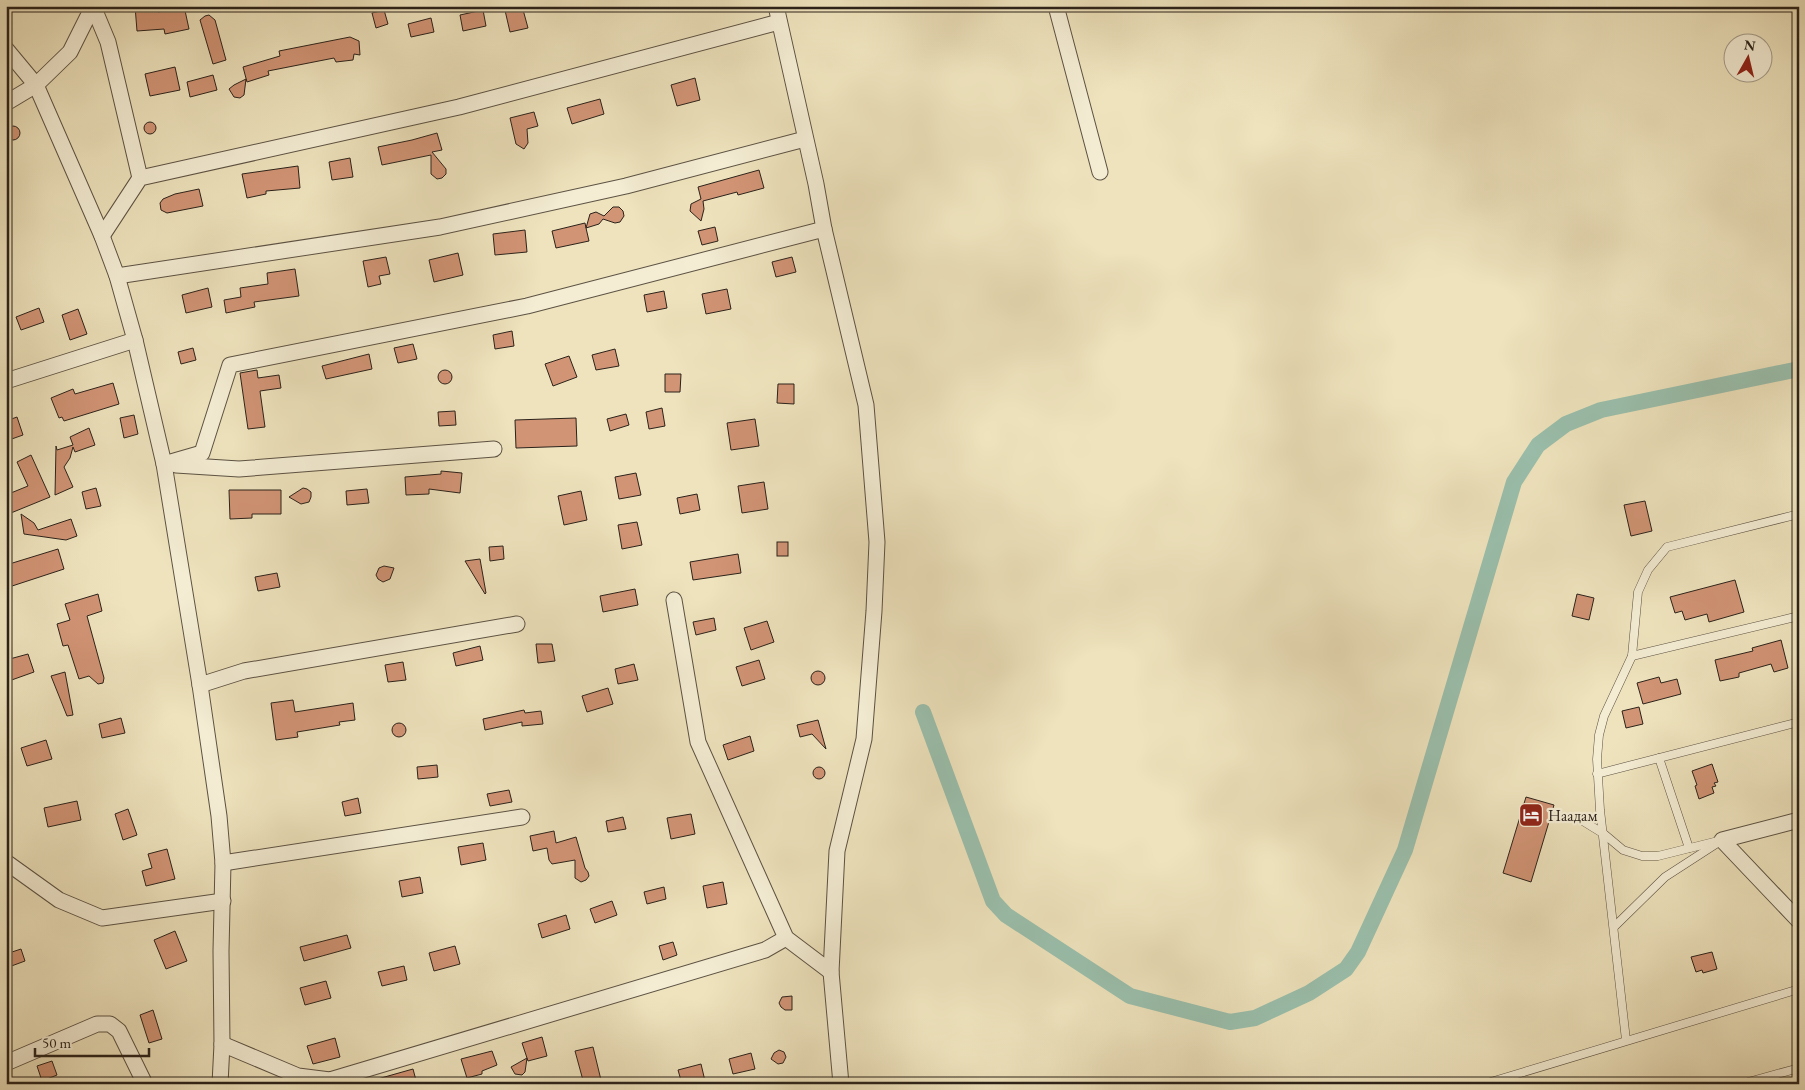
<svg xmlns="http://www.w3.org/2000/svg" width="1805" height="1090" viewBox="0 0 1805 1090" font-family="'EB Garamond',serif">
	<rect width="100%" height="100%" fill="#eee3bd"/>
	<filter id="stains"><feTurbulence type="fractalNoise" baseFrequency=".004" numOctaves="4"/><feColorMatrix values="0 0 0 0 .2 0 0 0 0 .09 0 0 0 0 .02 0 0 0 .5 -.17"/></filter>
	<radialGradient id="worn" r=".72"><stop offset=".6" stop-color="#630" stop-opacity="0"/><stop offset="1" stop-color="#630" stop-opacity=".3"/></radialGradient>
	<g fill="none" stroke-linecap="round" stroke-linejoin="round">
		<polyline stroke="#9abfac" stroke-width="16" points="923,712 993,901 1006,915 1130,996 1230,1022 1255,1018 1309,993 1346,969 1358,952 1405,850 1514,482 1538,445 1566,424 1601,410 1799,369"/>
	</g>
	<g fill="#d19475" stroke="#2b221a">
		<polygon points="135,6 158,6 158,12 184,6 189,29 165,34 164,29 137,31"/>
		<polygon points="504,6 522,6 528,28 510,32"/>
		<polygon points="384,10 388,24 376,28 372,13"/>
		<polygon points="483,10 486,26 463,31 460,15"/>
		<polygon points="209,15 215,20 226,60 213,64 200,20 205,16"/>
		<polygon points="431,18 434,32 411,37 408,24"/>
		<polygon points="350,37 359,41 360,55 354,54 353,60 336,62 334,58 268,71 269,75 247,82 243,67 280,56 279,51"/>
		<polygon points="175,67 180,90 150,96 145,74"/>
		<polygon points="213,75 217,90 190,97 187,82"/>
		<polygon points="695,78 700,100 677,106 671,85"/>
		<polygon points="246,79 244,95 240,98 234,97 229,89 234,85"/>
		<polygon points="600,99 604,114 572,124 567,108"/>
		<polygon points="534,112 538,126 527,129 528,143 524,149 516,144 510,118"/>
		<circle cx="150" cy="128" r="6"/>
		<circle cx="13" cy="133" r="7"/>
		<polygon points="437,133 442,150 432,152 446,169 446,174 442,178 437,179 431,174 431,155 382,165 378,147 412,140"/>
		<polygon points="350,158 353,177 332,180 329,162"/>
		<polygon points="298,166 300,188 266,191 266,194 247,198 242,174"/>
		<polygon points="759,170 764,188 738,195 737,192 703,201 704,209 701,221 690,211 691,204 701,199 698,187"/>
		<polygon points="199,189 203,206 167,213 161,210 160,203 163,199 175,194"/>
		<polygon points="613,207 619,207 623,211 624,216 620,222 615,223 603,219 599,224 586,228 589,241 556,248 552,231 585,223 586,228 590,214 596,212 604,216"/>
		<polygon points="715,227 718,241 702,245 698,231"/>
		<polygon points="525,230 527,252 495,255 493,234"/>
		<polygon points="458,253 463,275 434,282 429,260"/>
		<polygon points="386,257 390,274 379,276 381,284 368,287 363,261"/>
		<polygon points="792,257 796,272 776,277 772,262"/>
		<polygon points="295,269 299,296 254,302 255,307 226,313 224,300 241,297 240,288 268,284 267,273"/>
		<polygon points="208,288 212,307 186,313 182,295"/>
		<polygon points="727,289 731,309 706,314 702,294"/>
		<polygon points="664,291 667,308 647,312 644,295"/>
		<polygon points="39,308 44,322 21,330 16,317"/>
		<polygon points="78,309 87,334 70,340 62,315"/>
		<polygon points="512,331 514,346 495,349 493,335"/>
		<polygon points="413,344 417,359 398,363 394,348"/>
		<polygon points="193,348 196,360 181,364 178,352"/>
		<polygon points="615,349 619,366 596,370 592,355"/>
		<polygon points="369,354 372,369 326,379 322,366"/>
		<polygon points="569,356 577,377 553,386 545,364"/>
		<polygon points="257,370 258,378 279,375 281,388 260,391 265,427 248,429 240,373"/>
		<circle cx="445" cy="377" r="7"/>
		<polygon points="665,374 681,374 680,392 665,392"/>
		<polygon points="113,383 119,404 64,421 62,417 59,418 51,398 73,389 75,394"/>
		<polygon points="778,384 794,384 794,404 777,403"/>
		<polygon points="662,408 665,426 649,429 646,412"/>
		<polygon points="455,411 456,425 439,426 438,412"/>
		<polygon points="626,414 629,425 610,431 607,419"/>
		<polygon points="134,415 138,434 124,438 120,418"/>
		<polygon points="17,417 23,435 6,441 6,421"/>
		<polygon points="576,418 577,446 516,448 515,420"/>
		<polygon points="755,419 759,446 731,450 727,423"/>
		<polygon points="89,428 95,445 75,452 73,447 70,458 64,467 73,487 55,495 56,446 57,450 73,445 70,437"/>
		<polygon points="31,455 50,497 6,515 6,495 28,486 17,462"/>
		<polygon points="441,471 462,473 460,493 429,489 429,494 406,495 405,477 441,474"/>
		<polygon points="636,473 641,495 619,499 615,477"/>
		<polygon points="764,482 768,509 742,513 738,486"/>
		<polygon points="96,488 101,506 86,509 82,492"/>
		<polygon points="303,488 307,489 311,492 311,497 309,502 301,504 289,497"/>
		<polygon points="367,489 369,503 347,505 346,491"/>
		<polygon points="229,490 281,490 281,514 252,514 252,518 230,519"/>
		<polygon points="581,491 587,520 564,525 558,496"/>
		<polygon points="697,494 700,510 680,514 677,498"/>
		<polygon points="1645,501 1652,531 1631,536 1624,505"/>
		<polygon points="21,514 34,523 38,530 71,519 77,536 66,540 24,534"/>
		<polygon points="637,522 642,545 622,549 618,525"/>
		<rect x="777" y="542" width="11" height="14"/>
		<polygon points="503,546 504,559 490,561 489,547"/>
		<polygon points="58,549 64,569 9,587 6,578 6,565"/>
		<polygon points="738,554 741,573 693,580 690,562"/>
		<polygon points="480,559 486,593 485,594 465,561"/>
		<polygon points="384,566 394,568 390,579 383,582 378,579 376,575 379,568"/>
		<polygon points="277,573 280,587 258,591 255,577"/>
		<polygon points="1735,580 1744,612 1709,622 1707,614 1685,620 1682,611 1675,613 1670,597"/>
		<polygon points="635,589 638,605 603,612 600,596"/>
		<polygon points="98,594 102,611 87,616 104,678 103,683 98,684 89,676 79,679 68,645 63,646 57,624 70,620 65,604"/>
		<polygon points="1577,594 1594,598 1589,620 1572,616"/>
		<polygon points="714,618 716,630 696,635 693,622"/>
		<polygon points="767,621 774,642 751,650 744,628"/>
		<polygon points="1781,640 1788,668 1774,672 1771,664 1739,673 1739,677 1720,681 1715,660 1753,651 1752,648"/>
		<polygon points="536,644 552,644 555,661 538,663"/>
		<polygon points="480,646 483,660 456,666 453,653"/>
		<polygon points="28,654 34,672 6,682 6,660"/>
		<polygon points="759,660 765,679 742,686 736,667"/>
		<polygon points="403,662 406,680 388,682 385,665"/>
		<polygon points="634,664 638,680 618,684 615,669"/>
		<circle cx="818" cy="678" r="7"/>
		<polygon points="65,672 73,715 67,716 51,676"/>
		<polygon points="1659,677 1661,683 1677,679 1681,694 1643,704 1637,683"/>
		<polygon points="608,688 613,704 587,712 582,696"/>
		<polygon points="293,700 295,712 353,703 355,720 339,722 340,725 297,732 298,737 276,740 271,703"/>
		<polygon points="1639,707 1643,724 1626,728 1622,711"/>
		<polygon points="524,710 525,713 541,711 543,724 522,726 522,722 485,730 483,719"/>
		<polygon points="121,718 125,733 102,738 99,724"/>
		<polygon points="818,720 826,749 812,734 800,737 797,725"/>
		<circle cx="399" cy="730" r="7"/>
		<polygon points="750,736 754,751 728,760 723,745"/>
		<polygon points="46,740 52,759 27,766 21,748"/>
		<polygon points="1712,764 1718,782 1714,783 1716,786 1712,787 1714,793 1699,799 1695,786 1697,785 1692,771"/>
		<polygon points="437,765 438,777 418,779 417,767"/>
		<circle cx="819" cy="773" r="6"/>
		<polygon points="509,790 512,802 490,806 487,794"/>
		<polygon points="1526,797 1554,805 1531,882 1503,873"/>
		<polygon points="358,798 361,813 345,816 342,802"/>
		<polygon points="77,801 81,820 48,827 44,808"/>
		<polygon points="128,809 137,835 123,840 115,814"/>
		<polygon points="691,814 695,834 671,839 667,818"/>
		<polygon points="623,817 626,829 608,832 606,821"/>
		<polygon points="554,831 556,843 576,837 585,868 588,872 589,876 586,880 581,882 575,878 575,860 552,864 549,860 547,848 533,851 530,836"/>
		<polygon points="483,843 486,860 461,865 458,847"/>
		<polygon points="167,849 175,879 146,886 142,871 152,868 148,854"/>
		<polygon points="420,877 423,893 402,897 399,881"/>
		<polygon points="723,882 727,904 707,908 703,886"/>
		<polygon points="664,887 666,899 647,904 644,892"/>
		<polygon points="612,901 617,915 595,923 590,909"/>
		<polygon points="566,915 570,929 542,938 538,924"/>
		<polygon points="175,931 187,961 166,969 154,940"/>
		<polygon points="347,935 351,948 304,961 300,947"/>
		<polygon points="673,942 677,955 663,960 659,946"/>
		<polygon points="455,946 460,964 434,971 429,953"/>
		<polygon points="21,949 25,961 6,968 6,954"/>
		<polygon points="1712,952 1717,969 1703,973 1702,970 1696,972 1691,957"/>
		<polygon points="404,966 407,980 382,986 378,972"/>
		<polygon points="326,981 331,998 305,1005 300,988"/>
		<polygon points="792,996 792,1010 785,1010 781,1007 779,1003 782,997"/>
		<polygon points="153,1010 162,1039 149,1043 140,1015"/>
		<polygon points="542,1037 547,1056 528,1061 527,1058 525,1072 522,1075 515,1074 511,1067 527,1058 522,1043"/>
		<polygon points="335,1038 340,1057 313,1064 307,1046"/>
		<polygon points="593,1047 601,1080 584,1084 575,1051"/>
		<polygon points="779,1050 784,1052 786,1057 783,1063 778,1064 771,1059 774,1053"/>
		<polygon points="492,1051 497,1065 482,1071 482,1074 467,1078 461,1059"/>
		<polygon points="751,1053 755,1069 733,1074 729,1059"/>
		<polygon points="52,1061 57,1075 42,1081 37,1066"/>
		<polygon points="701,1064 705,1081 696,1084 682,1084 678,1070"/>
		<polygon points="413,1069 417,1084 374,1084 374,1080"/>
	</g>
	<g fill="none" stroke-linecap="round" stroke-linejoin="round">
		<defs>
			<g id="lane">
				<polyline points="1632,656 1799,616"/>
				<polyline points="1659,758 1689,848"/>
				<polyline points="1597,774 1799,722"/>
				<polyline points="1578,818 1604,834 1623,850 1642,856 1658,856 1722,840"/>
				<polyline points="1615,926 1665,877 1716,844"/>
				<polyline points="1626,1040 1600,810 1597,759 1599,735 1604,716 1632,656 1638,592 1648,570 1667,547 1799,514"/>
				<polyline points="1484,1084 1799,989"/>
				<polyline points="1741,1084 1799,1068"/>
			</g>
			<g id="street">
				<polyline points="93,6 108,42 140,178"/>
				<polyline points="776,6 816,184 824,229 866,405 877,542 874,611 864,739 837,851 831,972 841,1084"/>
				<polyline points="1056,6 1100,172"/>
				<polyline points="6,49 36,85 102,236 117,276 135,340 164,464 200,685 219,816 223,863 221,951 222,1044 220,1084"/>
				<polyline points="6,103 36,85 70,52 93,6"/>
				<polyline points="102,236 140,178 459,107 779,22"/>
				<polyline points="117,276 440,227 626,186 805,139"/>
				<polyline points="6,381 135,340"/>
				<polyline points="164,464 202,453 230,365 527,306 824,229"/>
				<polyline points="176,465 239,469 494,449"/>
				<polyline points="674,600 698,742 786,938 831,972"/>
				<polyline points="200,685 244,671 517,624"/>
				<polyline points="1799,820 1722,840 1799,921"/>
				<polyline points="6,862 59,900 102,918 223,901"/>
				<polyline points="223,863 522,817"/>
				<polyline points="222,1044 298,1076 330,1080 765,950 786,938"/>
				<polyline points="6,1063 97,1024 110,1024 119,1031 145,1084"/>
			</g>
		</defs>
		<use href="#lane" stroke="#5c5243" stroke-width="9"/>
		<use href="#street" stroke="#5c5243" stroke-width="17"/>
		<use href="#lane" stroke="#f4edd4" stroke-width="8"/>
		<use href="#street" stroke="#f4edd4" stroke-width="15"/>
	</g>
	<defs>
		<symbol id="hotel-square" viewBox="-11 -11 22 22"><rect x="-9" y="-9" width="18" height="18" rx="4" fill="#8f2418" stroke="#f4edd4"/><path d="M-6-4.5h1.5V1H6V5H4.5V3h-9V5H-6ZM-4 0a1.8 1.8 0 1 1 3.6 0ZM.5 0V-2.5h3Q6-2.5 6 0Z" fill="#fff"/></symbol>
	</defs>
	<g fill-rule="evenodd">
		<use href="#hotel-square" x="1517" y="801" width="28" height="28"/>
	</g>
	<g text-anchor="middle" stroke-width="4.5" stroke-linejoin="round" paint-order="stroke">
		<g font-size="16" fill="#2b221a" stroke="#f4edd4" text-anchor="start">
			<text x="1548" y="821">Наадам</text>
		</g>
	</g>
	<rect width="1805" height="1090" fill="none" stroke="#eee3bd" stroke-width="25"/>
	<rect x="8" y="8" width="1790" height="1075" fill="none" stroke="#2b221a" stroke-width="2.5"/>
	<rect x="12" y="12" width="1780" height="1065" fill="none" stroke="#2b221a"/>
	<g transform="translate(1748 58) rotate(8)"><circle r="24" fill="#f4edd4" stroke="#a49c8a"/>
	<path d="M0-4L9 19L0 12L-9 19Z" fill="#8f2418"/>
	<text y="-8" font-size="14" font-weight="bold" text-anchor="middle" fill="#2b221a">N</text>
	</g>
	<path d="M35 1048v8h114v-8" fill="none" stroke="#2b221a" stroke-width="2.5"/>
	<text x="42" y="1048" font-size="15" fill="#2b221a" stroke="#f4edd4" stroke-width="4" paint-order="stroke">50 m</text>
	<rect width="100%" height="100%" filter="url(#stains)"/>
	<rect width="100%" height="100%" fill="url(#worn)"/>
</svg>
